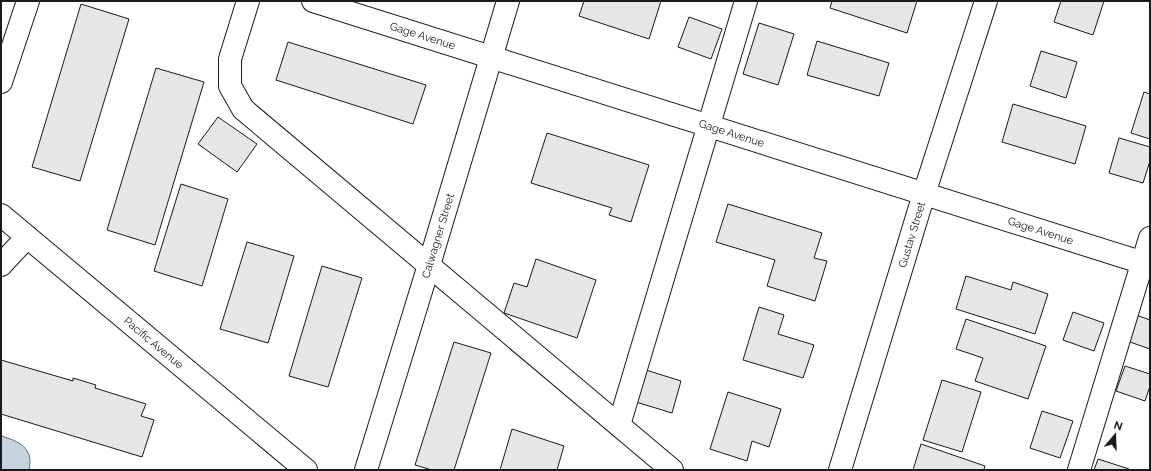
<svg xmlns="http://www.w3.org/2000/svg" width="1151" height="471" viewBox="0 0 1151 471" font-family="Raleway,sans-serif">
	<rect width="100%" height="100%" fill="#fff"/>
	<path fill="#c6d2dc" stroke="#6a6a6a" d="M1 436C19 441 34 448 29 470H1Z"/>
	<g fill="#e6e6e6" stroke="#1a1a1a">
		<polygon points="584,1 661,1 649,39 579,16"/>
		<polygon points="832,1 917,1 907,33 830,8"/>
		<polygon points="1061,1 1104,1 1093,35 1054,22"/>
		<polygon points="81,4 129,19 80,181 32,167"/>
		<polygon points="689,17 722,29 711,59 678,47"/>
		<polygon points="759,23 794,34 778,85 743,74"/>
		<polygon points="817,41 889,63 879,96 807,75"/>
		<polygon points="288,42 426,85 413,124 276,80"/>
		<polygon points="1041,51 1077,62 1066,98 1030,86"/>
		<polygon points="156,68 204,82 155,245 107,230"/>
		<polygon points="1144,92 1150,94 1150,139 1131,133"/>
		<polygon points="1013,104 1086,126 1075,164 1002,142"/>
		<polygon points="218,117 257,144 237,172 198,144"/>
		<polygon points="547,133 649,165 631,222 609,215 612,208 531,183"/>
		<polygon points="1119,138 1150,147 1150,161 1143,183 1109,173"/>
		<polygon points="181,184 228,199 202,286 154,271"/>
		<polygon points="728,204 822,233 814,258 827,261 815,301 767,286 775,260 716,242"/>
		<polygon points="247,242 294,256 268,343 220,329"/>
		<polygon points="536,259 596,280 577,338 504,313 514,283 527,287"/>
		<polygon points="322,266 362,278 328,387 289,376"/>
		<polygon points="966,276 1011,290 1013,282 1048,294 1035,334 956,309"/>
		<polygon points="759,307 784,315 778,334 814,345 803,378 743,360"/>
		<polygon points="1073,312 1104,323 1094,351 1063,340"/>
		<polygon points="1136,315 1150,320 1150,349 1127,341"/>
		<polygon points="966,319 1046,346 1028,399 975,381 983,358 956,349"/>
		<polygon points="454,342 491,353 454,470 432,470 415,465"/>
		<polygon points="1,360 73,381 73,378 96,385 95,388 146,404 141,416 154,420 142,457 1,414"/>
		<polygon points="1125,366 1150,374 1150,386 1145,401 1116,391"/>
		<polygon points="646,370 681,381 672,413 636,402"/>
		<polygon points="942,380 981,392 962,452 923,440"/>
		<polygon points="728,392 781,409 769,447 752,441 747,461 710,449"/>
		<polygon points="1042,411 1073,421 1060,458 1030,448"/>
		<polygon points="512,429 564,446 557,470 500,470"/>
		<polygon points="921,444 985,466 984,470 913,470"/>
		<polygon points="1098,459 1129,469 1128,470 1094,470"/>
	</g>
	<g fill="none" stroke-linecap="round" stroke-linejoin="round">
		<defs>
			<g id="minor">
				<polyline points="248,1 230,59 230,86 243,109 672,470"/>
				<path id="s1" d="M313 1 1150 265"/>
				<polyline points="1,82 28,1"/>
				<path id="s2" d="M1 215 306 470"/>
				<polyline points="1,265 27,237"/>
				<polyline points="619,425 746,1"/>
				<path id="s3" d="M366 470 429 265 508 1"/>
				<path id="s4" d="M840 470 924 194 986 1"/>
				<polyline points="1079,470 1150,238"/>
			</g>
		</defs>
		<use href="#minor" stroke="#1a1a1a" stroke-width="24"/>
		<use href="#minor" stroke="#fff" stroke-width="22"/>
	</g>
	<g text-anchor="middle" stroke-width="3" stroke-linejoin="round" paint-order="stroke">
		<g font-size="11" fill="#1a1a1a" stroke="#fff">
			<text dy="4" stroke="none"><textPath href="#s1" startOffset="115">Gage Avenue</textPath></text>
			<text dy="4" stroke="none"><textPath href="#s1" startOffset="439">Gage Avenue</textPath></text>
			<text dy="4" stroke="none"><textPath href="#s1" startOffset="763">Gage Avenue</textPath></text>
			<text dy="4" stroke="none"><textPath href="#s4" startOffset="246">Gustav Street</textPath></text>
			<text dy="4" stroke="none"><textPath href="#s3" startOffset="245">Calwagner Street</textPath></text>
			<text dy="4" stroke="none"><textPath href="#s2" startOffset="199">Pacific Avenue</textPath></text>
		</g>
	</g>
	<rect width="1151" height="471" fill="none" stroke="#1a1a1a" stroke-width="4"/>
	<g transform="translate(1115 435) rotate(19)" stroke="#ffffff" stroke-width="3" paint-order="stroke">
	<path d="M0-3L7 15L0 10L-7 15Z" fill="#1a1a1a"/>
	<text y="-6" font-size="11" font-weight="bold" text-anchor="middle" fill="#1a1a1a">N</text>
	</g>
</svg>
